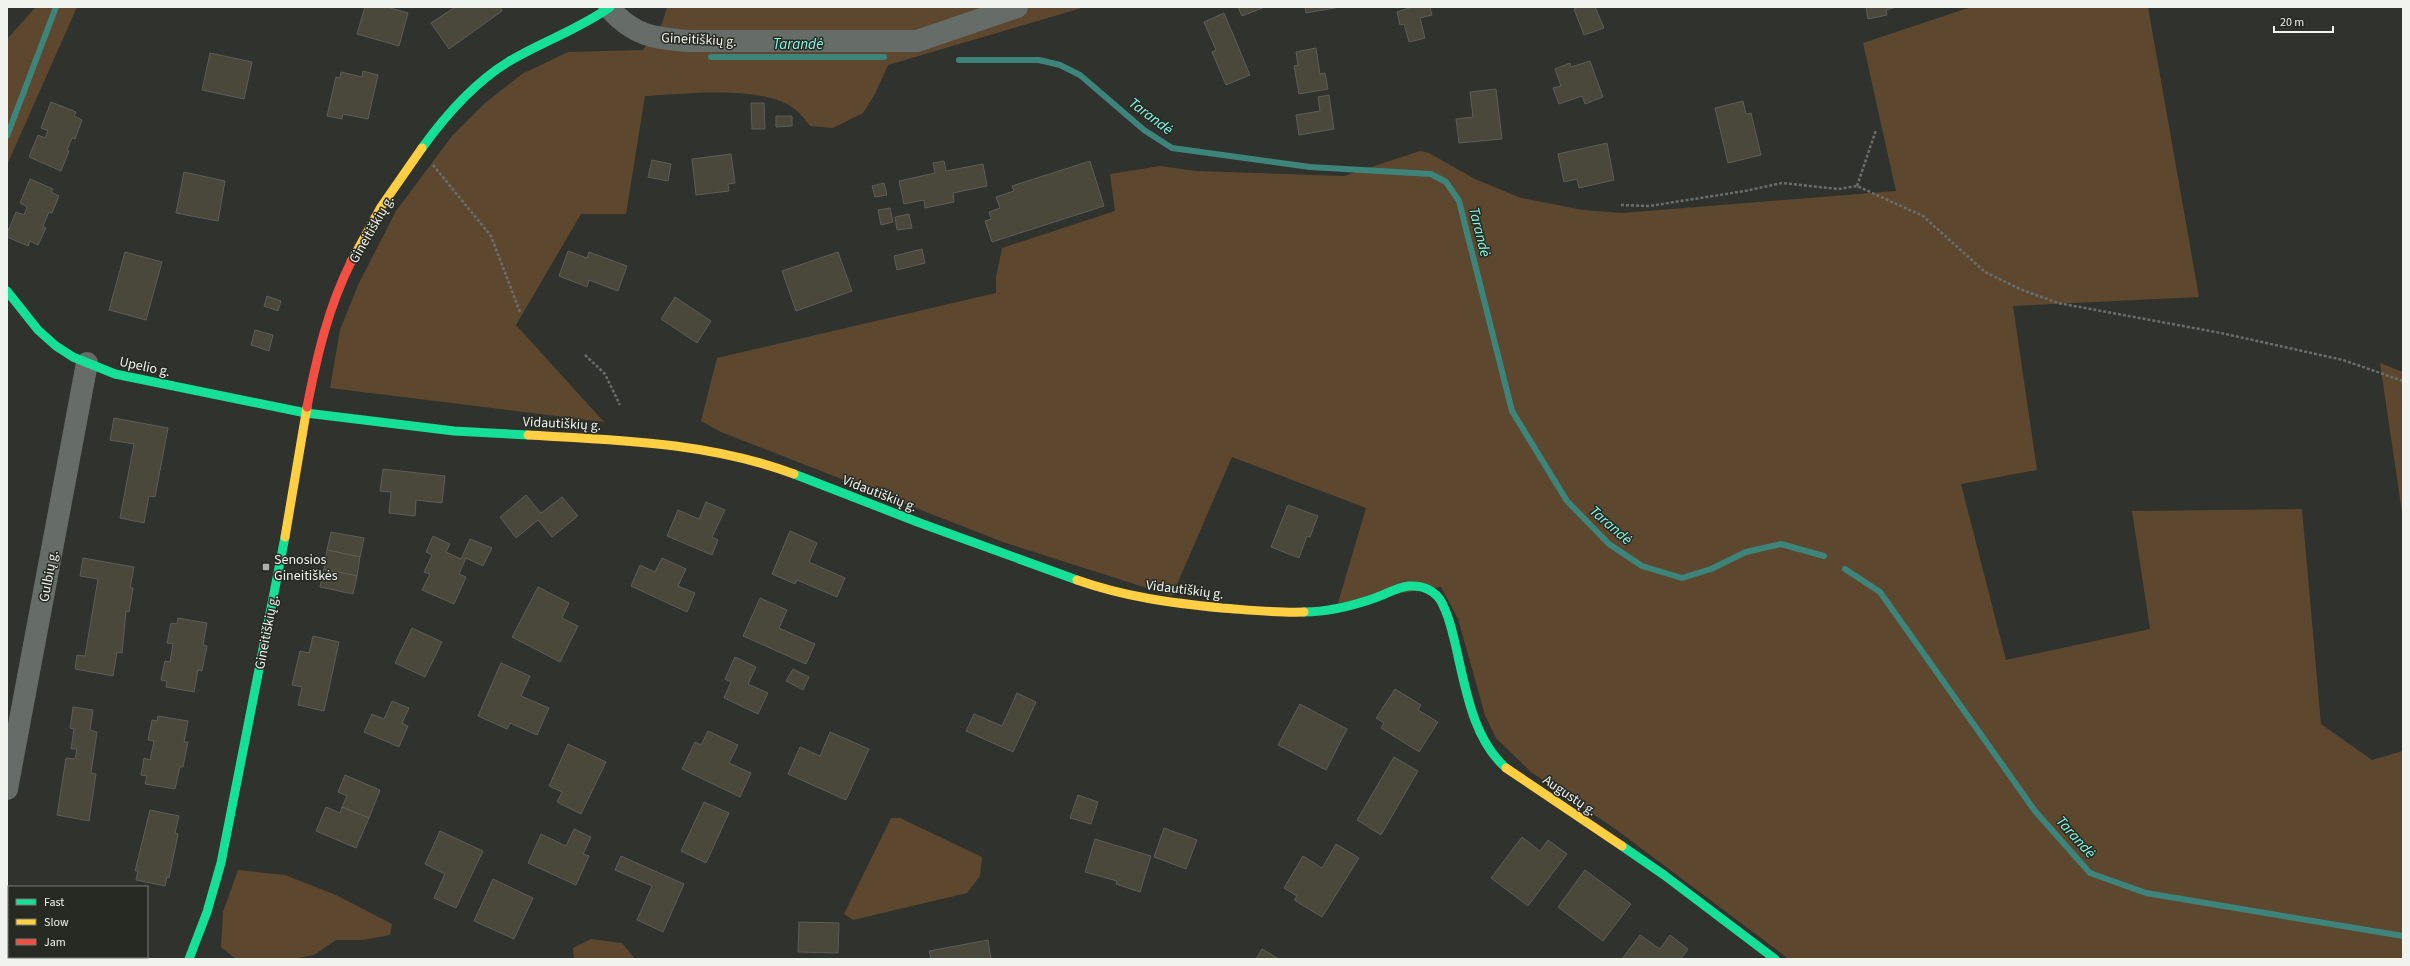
<svg xmlns="http://www.w3.org/2000/svg" width="2410" height="966" viewBox="0 0 2410 966" font-family="'Source Sans 3',sans-serif">
	<rect width="100%" height="100%" fill="#30322e"/>
	<g fill="#5d482f">
		<polygon points="36,7 77,7 7,165 7,39"/>
		<path d="M667 7H1085L888 65 875 94 863 113 833 128 810 126C806 121 801 114 796 110 765 84 683 94 645 96L626 214H581L516 325 604 422 330 388 340 330 358 285 396 211 452 136 485 103 522 74 568 52 643 50 662 24Z"/>
		<polygon points="1971,7 2148,7 2199,297 2013,306 2037,470 1961,484 2006,660 2150,629 2132,511 2302,509 2321,724 2372,760 2403,751 2403,959 1789,959 1614,828 1531,772 1496,738 1485,715 1458,619 1441,587 1338,603 1366,508 1232,457 1172,596 1003,542 721,432 701,421 717,358 996,293 996,277 1002,248 1115,211 1110,174 1160,166 1196,171 1344,176 1420,151 1429,153 1475,179 1521,198 1583,210 1622,213 1896,191 1863,43"/>
		<polygon points="2380,363 2403,372 2403,519"/>
		<polygon points="891,818 900,818 982,857 980,876 967,893 853,920 844,914"/>
		<polygon points="238,870 285,875 336,895 392,924 390,935 363,940 336,940 314,955 293,959 236,959 221,947 223,912"/>
		<polygon points="591,939 622,943 635,959 574,959 573,948"/>
	</g>
	<g fill="none" stroke-linecap="round" stroke-linejoin="round">
		<g stroke="#3d847a" stroke-width="6">
			<polyline points="711,57 884,57"/>
			<polyline points="959,60 1039,60 1060,65 1080,75 1144,130 1172,148 1310,167 1431,174 1446,182 1459,201 1512,411 1567,501 1609,544 1642,566 1682,578 1711,569 1746,552 1781,544 1824,556"/>
			<polyline points="7,136 56,7"/>
			<polyline points="1845,569 1880,592 2035,811 2090,873 2146,893 2403,936"/>
		</g>
	</g>
	<g fill="#4a483b" stroke="#5d5d5a">
		<polygon points="365,7 387,7 408,13 399,46 357,34"/>
		<polygon points="455,7 500,7 502,11 449,49 431,23"/>
		<polygon points="1238,7 1265,7 1242,16"/>
		<polygon points="1305,7 1340,7 1306,13"/>
		<polygon points="1412,7 1430,7 1432,15 1420,18 1425,38 1409,42 1404,24 1400,25 1397,12"/>
		<polygon points="1579,7 1595,7 1604,28 1584,35 1574,9"/>
		<polygon points="1866,7 1896,7 1886,10 1887,15 1868,19"/>
		<polygon points="1224,13 1250,75 1226,85 1212,52 1216,50 1204,22"/>
		<polygon points="1316,48 1320,74 1325,73 1328,89 1299,94 1294,66 1298,65 1296,52"/>
		<polygon points="210,53 252,62 244,99 202,90"/>
		<polygon points="1590,61 1603,97 1585,104 1582,96 1559,104 1553,88 1561,86 1555,69 1570,63 1571,67"/>
		<polygon points="363,71 378,75 368,119 343,114 342,119 327,116 336,77 340,78 341,72 362,77"/>
		<polygon points="1496,89 1502,139 1459,143 1456,119 1473,117 1470,92"/>
		<polygon points="1329,95 1334,129 1299,135 1296,115 1320,111 1318,97"/>
		<polygon points="1743,101 1746,114 1751,113 1761,155 1728,163 1715,108"/>
		<polygon points="51,102 76,112 74,116 82,120 75,139 72,138 67,150 69,151 61,171 29,157 38,135 45,138 48,131 41,128"/>
		<polygon points="751,103 764,103 765,129 752,129"/>
		<polygon points="776,116 792,116 792,126 776,127"/>
		<polygon points="1607,143 1614,180 1579,188 1577,179 1564,182 1558,154"/>
		<polygon points="731,154 735,183 728,184 729,191 696,195 692,159"/>
		<polygon points="652,160 671,164 668,181 648,177"/>
		<polygon points="944,161 946,171 983,164 987,186 953,193 954,202 925,208 924,200 904,204 899,181 935,173 933,163"/>
		<polygon points="1090,161 1104,206 992,242 985,221 991,219 989,212 1000,208 996,197 1014,191 1012,186"/>
		<polygon points="184,172 225,181 218,221 176,213"/>
		<polygon points="30,179 53,189 51,192 59,196 52,213 49,212 43,226 46,228 38,245 30,241 28,246 7,237 7,233 16,212 24,215 27,207 20,203"/>
		<polygon points="884,183 887,195 875,197 872,186"/>
		<polygon points="890,208 893,222 881,225 878,210"/>
		<polygon points="909,214 912,228 897,230 895,217"/>
		<polygon points="922,249 925,263 897,270 894,256"/>
		<polygon points="568,251 587,258 589,252 627,266 618,291 589,280 587,287 559,276"/>
		<polygon points="125,252 162,262 146,320 109,310"/>
		<polygon points="838,252 852,291 796,311 782,271"/>
		<polygon points="267,296 281,301 278,311 264,306"/>
		<polygon points="675,297 711,321 697,343 661,319"/>
		<polygon points="255,330 273,335 269,351 251,345"/>
		<polygon points="114,418 168,428 155,497 149,496 144,523 120,518 134,444 110,440"/>
		<polygon points="383,469 445,476 442,503 416,500 415,516 389,513 391,492 380,491"/>
		<polygon points="526,495 541,513 562,497 578,516 552,537 538,520 516,538 500,517"/>
		<polygon points="706,502 725,510 712,537 718,540 712,555 667,536 678,510 699,519"/>
		<polygon points="1288,505 1318,516 1310,537 1307,536 1299,558 1271,547"/>
		<polygon points="790,531 817,543 809,562 845,578 837,597 797,580 795,584 772,574"/>
		<polygon points="331,532 364,538 360,557 327,550"/>
		<polygon points="433,536 450,544 446,552 461,559 470,539 492,548 483,566 466,558 459,574 466,577 454,604 422,590 430,574 424,572 432,555 426,552"/>
		<polygon points="327,550 360,557 357,576 324,569"/>
		<polygon points="83,558 134,567 130,588 133,588 129,612 126,611 122,653 117,652 113,676 75,669 77,655 85,656 98,579 80,576"/>
		<polygon points="662,558 686,569 678,586 695,593 687,612 631,586 640,565 655,572"/>
		<polygon points="324,569 357,576 353,594 320,587"/>
		<polygon points="538,587 569,603 562,618 578,626 560,662 512,637"/>
		<polygon points="760,598 787,610 779,628 815,644 806,664 743,636"/>
		<polygon points="178,618 207,623 203,645 207,646 202,671 198,670 194,692 166,687 167,681 161,680 165,661 170,662 173,644 167,643 171,623 177,624"/>
		<polygon points="412,628 442,642 425,677 395,663"/>
		<polygon points="313,636 339,642 324,711 298,705 302,687 292,685 300,651 309,653"/>
		<polygon points="735,657 756,667 748,684 768,693 758,714 724,698 731,682 725,679"/>
		<polygon points="501,663 530,676 521,696 549,708 537,735 510,723 507,729 478,716"/>
		<polygon points="793,669 809,677 803,690 786,681"/>
		<polygon points="1395,689 1421,705 1418,710 1438,722 1419,752 1381,728 1384,723 1376,718"/>
		<polygon points="1017,693 1036,702 1013,752 966,731 974,714 1002,726"/>
		<polygon points="392,701 409,708 402,723 408,726 399,747 364,732 372,714 384,719"/>
		<polygon points="1300,704 1347,729 1326,770 1278,745"/>
		<polygon points="73,707 93,710 90,730 97,732 91,773 96,774 89,821 57,815 66,758 75,759 77,749 71,749 74,729 70,728"/>
		<polygon points="158,716 188,721 184,742 188,742 183,767 180,767 175,789 145,784 147,776 141,775 144,758 150,760 154,741 148,740 152,720 157,721"/>
		<polygon points="708,731 738,745 729,763 751,773 740,797 682,769 695,742 701,745"/>
		<polygon points="830,732 869,749 846,800 788,774 800,747 820,756"/>
		<polygon points="568,744 606,762 581,814 557,802 562,792 549,786"/>
		<polygon points="1394,757 1418,771 1381,835 1357,820"/>
		<polygon points="345,775 380,790 369,818 342,807 347,796 338,792"/>
		<polygon points="1078,795 1098,802 1091,824 1070,818"/>
		<polygon points="704,802 729,813 706,863 681,851"/>
		<polygon points="326,807 340,813 342,807 369,818 356,848 316,831"/>
		<polygon points="150,810 179,816 175,833 178,834 169,878 167,877 165,886 136,880 138,871 135,871"/>
		<polygon points="1164,828 1197,840 1186,869 1154,857"/>
		<polygon points="574,829 591,837 583,854 589,856 576,885 528,863 541,834 566,846"/>
		<polygon points="440,831 483,851 456,908 434,898 445,874 425,864"/>
		<polygon points="1522,837 1540,851 1548,840 1567,854 1528,906 1491,878"/>
		<polygon points="1095,839 1151,856 1140,892 1116,884 1117,881 1085,872"/>
		<polygon points="1336,844 1359,858 1322,917 1294,900 1297,896 1284,888 1303,856 1322,868"/>
		<polygon points="621,856 684,884 663,932 637,920 652,886 615,870"/>
		<polygon points="1585,870 1631,904 1603,941 1558,907"/>
		<polygon points="493,879 533,898 514,939 474,921"/>
		<polygon points="799,922 839,923 838,953 798,952"/>
		<polygon points="1640,935 1660,949 1670,935 1688,949 1681,959 1622,959"/>
		<polygon points="988,940 991,959 931,959 929,951"/>
		<polygon points="1262,949 1279,959 1256,959"/>
		<rect x="20" y="957" width="57" height="2"/>
	</g>
	<g fill="none" stroke-linecap="round" stroke-linejoin="round">
		<g stroke="#6a6e6a" stroke-width="2.5" stroke-dasharray="3 2" stroke-linecap="butt">
			<polyline points="433,165 491,236 520,312"/>
			<polyline points="1857,186 1876,130"/>
			<polyline points="1621,205 1649,206 1745,191 1782,183 1838,189 1857,186 1923,216 1985,272 2020,289 2058,303 2221,333 2343,360 2403,381"/>
			<polyline points="585,355 605,374 620,405"/>
		</g>
		<g stroke="#666d68" stroke-width="22">
			<path d="M609 8C634 36 653 38 689 41H917L1017 7"/>
			<polyline points="7,789 87,363"/>
		</g>
		<g stroke="#16e098" stroke-width="9">
			<path d="M422 148C445 116 474 83 508 62 541 42 578 30 610 7"/>
			<polyline points="7,291 38,330 56,346 73,357 115,374 306,413 454,431 528,435"/>
			<polyline points="794,474 920,523 1077,580"/>
			<path d="M1304 612C1329 612 1352 606 1375 598 1386 594 1398 587 1409 586 1423 585 1436 591 1442 603 1449 616 1452 630 1455 643 1465 685 1472 738 1506 768"/>
			<polyline points="1622,846 1664,875 1775,959"/>
			<polyline points="189,959 207,912 221,863 285,537"/>
		</g>
		<g stroke="#ffcf43" stroke-width="9">
			<polyline points="351,262 381,207 422,148"/>
			<path d="M528 435C616 440 709 442 794 474"/>
			<polyline points="285,537 307,407"/>
			<path d="M1077 580C1125 597 1172 603 1222 608 1250 610 1277 613 1304 612"/>
			<polyline points="1506,768 1622,846"/>
		</g>
		<path stroke="#f24e42" stroke-width="9" d="M307 407C317 356 328 308 351 262"/>
	</g>
	<rect fill="#adb0ab" stroke="#262a22" stroke-width="1.5" x="262" y="563" width="8" height="8" rx="2"/>
	<g text-anchor="middle" stroke-width="3" stroke-linejoin="round" paint-order="stroke">
		<g font-size="14" fill="#f1f4ee" stroke="#262a22">
			<text transform="translate(699 39) rotate(3)" y="5">Gineitiškių g.</text>
			<text transform="translate(371 229) rotate(-60)" y="5">Gineitiškių g.</text>
			<text transform="translate(145 366) rotate(12)" y="5">Upelio g.</text>
			<text transform="translate(562 423) rotate(3)" y="5">Vidautiškių g.</text>
			<text transform="translate(880 493) rotate(21)" y="5">Vidautiškių g.</text>
			<text transform="translate(48 576) rotate(-79)" y="5">Gulbių g.</text>
			<text transform="translate(1185 589) rotate(7)" y="5">Vidautiškių g.</text>
			<text transform="translate(266 632) rotate(-79)" y="5">Gineitiškių g.</text>
			<text transform="translate(1570 795) rotate(34)" y="5">Augustų g.</text>
		</g>
		<g font-size="14" fill="#f1f4ee" stroke="#262a22" text-anchor="start">
			<text x="274" y="564">Senosios<tspan x="274" dy="16">Gineitiškės</tspan></text>
		</g>
		<g font-size="15" font-style="italic" fill="#86faea" stroke="#262a22">
			<text x="798" y="49">Tarandė</text>
			<text transform="translate(1151 116) rotate(37)" y="5">Tarandė</text>
			<text transform="translate(1480 232) rotate(76)" y="5">Tarandė</text>
			<text transform="translate(1611 525) rotate(41)" y="5">Tarandė</text>
			<text transform="translate(2076 837) rotate(48)" y="5">Tarandė</text>
		</g>
	</g>
	<rect width="2410" height="966" fill="none" stroke="#f1f4ee" stroke-width="16"/>
	<rect x="8" y="886" width="140" height="72" fill="#262a22" stroke="#777b74"/>
	<rect x="16" y="899" width="20" height="6" fill="#16e098" stroke="#777b74"/>
	<text x="44" y="906" font-size="12" fill="#f1f4ee">Fast</text>
	<rect x="16" y="919" width="20" height="6" fill="#ffcf43" stroke="#777b74"/>
	<text x="44" y="926" font-size="12" fill="#f1f4ee">Slow</text>
	<rect x="16" y="939" width="20" height="6" fill="#f24e42" stroke="#777b74"/>
	<text x="44" y="946" font-size="12" fill="#f1f4ee">Jam</text>
	<path d="M2274 26v6h59v-6" fill="none" stroke="#f1f4ee" stroke-width="2"/>
	<text x="2280" y="26" font-size="12" fill="#f1f4ee" stroke="#262a22" stroke-width="3" paint-order="stroke">20 m</text>
</svg>
